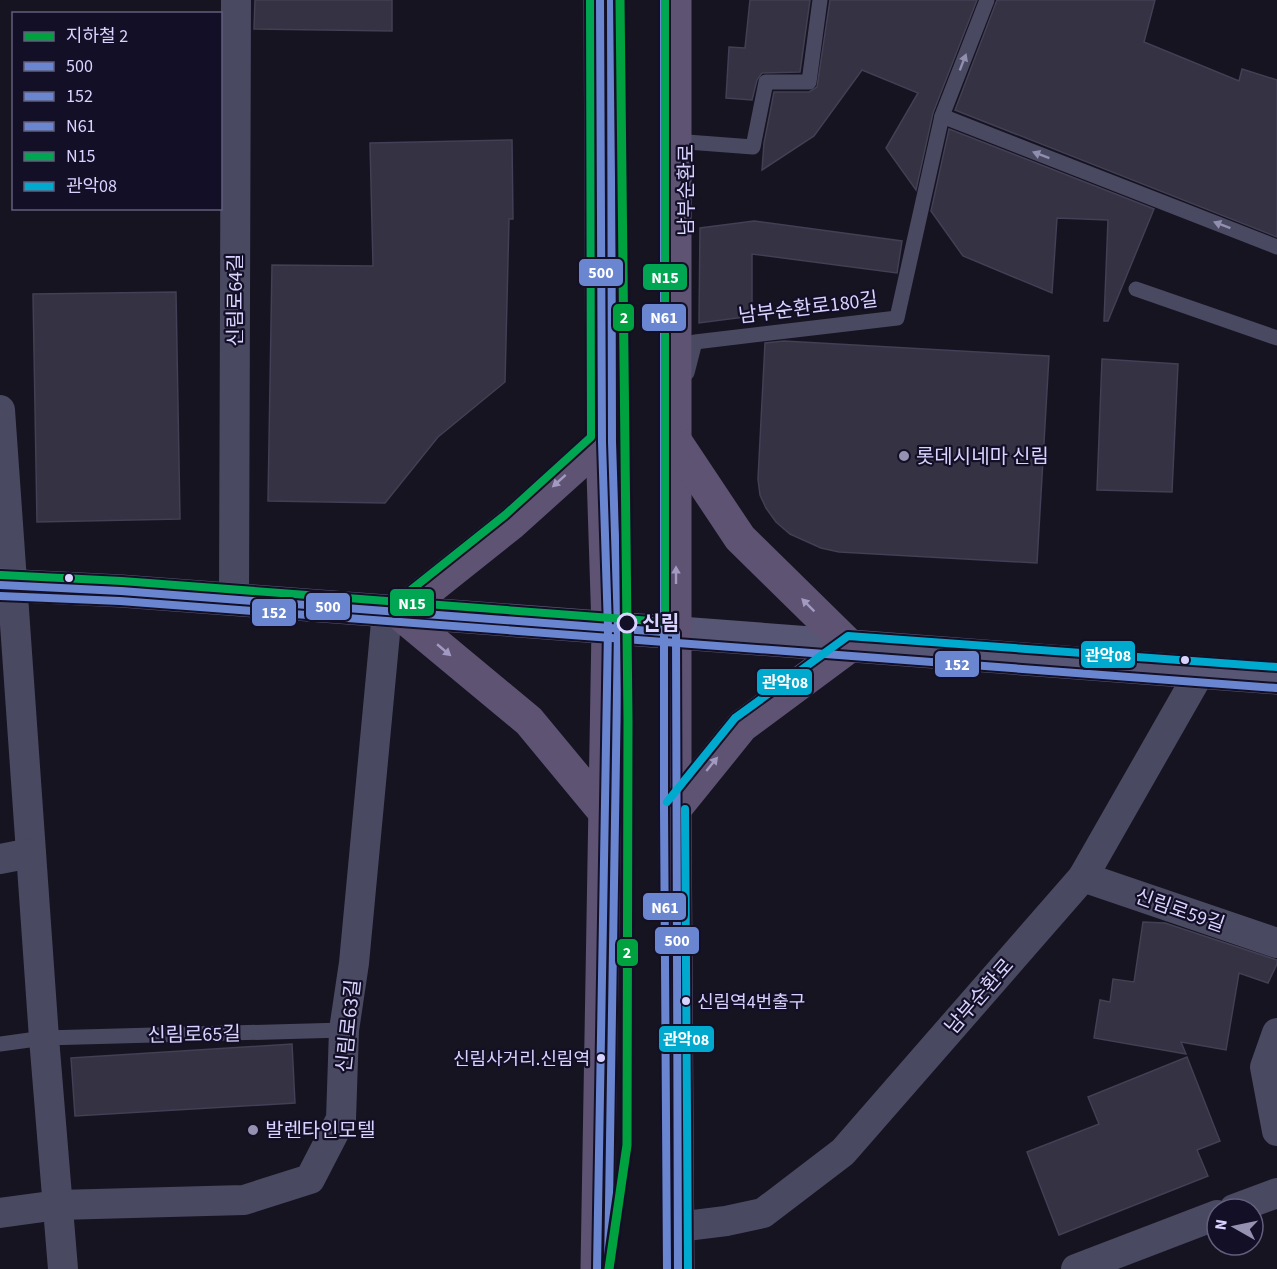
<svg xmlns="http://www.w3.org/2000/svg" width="1277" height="1269" viewBox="0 0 1277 1269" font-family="'Source Sans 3','Noto Sans KR',sans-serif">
	<rect width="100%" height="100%" fill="#161421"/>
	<g fill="#343243" stroke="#433f54" stroke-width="1.5">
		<polygon points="255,0 392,0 392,31 254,29"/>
		<polygon points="750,0 810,0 800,72 762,73 757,80 752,100 726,98 729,47 745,48"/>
		<polygon points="830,0 977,0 933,113 916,190 886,148 918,93 862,70 814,136 762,170 764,143 774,92 809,92 817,87"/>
		<polygon points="997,0 1155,0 1144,42 1239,81 1242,69 1277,80 1277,237 955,110"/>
		<polygon points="949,129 1154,209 1108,321 1104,321 1108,220 1057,218 1052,293 963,256 931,211"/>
		<polygon points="512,140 513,219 509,219 505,382 438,437 385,503 268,501 272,265 373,266 370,143"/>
		<polygon points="754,221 902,241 897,273 752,254 752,316 699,323 700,228"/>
		<polygon points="176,292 180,519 37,522 33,294"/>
		<polygon points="784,341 1049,356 1037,563 839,552 821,548 790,534 776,522 766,508 760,495 758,479 765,343"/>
		<polygon points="1102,359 1178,364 1172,492 1097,490"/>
		<polygon points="1143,922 1165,923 1277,960 1277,964 1268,983 1239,973 1226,1050 1181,1042 1186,1054 1094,1038 1100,1000 1110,1002 1113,979 1134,982"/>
		<polygon points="292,1044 295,1103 75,1116 71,1058"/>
		<polygon points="1187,1057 1220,1141 1197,1150 1208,1176 1059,1235 1027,1152 1099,1124 1088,1097"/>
	</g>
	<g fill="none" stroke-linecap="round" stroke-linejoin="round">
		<g stroke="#4a4962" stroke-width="15">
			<polyline points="942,116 1277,247"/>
			<polyline points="687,142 753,147 766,82 809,82 820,0"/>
			<polyline points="1136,289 1277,338"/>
			<polyline points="687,373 695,342 897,318 942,116 987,0"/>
			<polyline points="0,1044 44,1038 344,1030"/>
		</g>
		<g stroke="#4a4962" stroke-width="30">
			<polyline points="0,410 44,1038 63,1269"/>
			<polyline points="234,600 236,0"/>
			<polyline points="0,859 31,853"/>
			<polyline points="1083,877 1277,943"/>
			<polyline points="1277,1033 1265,1067 1277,1131"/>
			<polyline points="1234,1209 1277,1193"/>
			<polyline points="0,1213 58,1205 244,1200 310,1179 341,1119 344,1030 354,963 387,612"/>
			<polyline points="678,1227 726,1221 763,1213 843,1152 1083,877 1200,672"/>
			<polyline points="1076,1269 1217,1215"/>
		</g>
		<polyline stroke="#575674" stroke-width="33" points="0,585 121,591 1277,678"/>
		<g stroke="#5e5373" stroke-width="33">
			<polyline points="675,0 675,809 678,1269"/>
			<polyline points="602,442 512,523 399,613 529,721 606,814"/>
			<polyline points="675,809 742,726 850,646 740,538 676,442"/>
			<polyline points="597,1269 608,628 602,442 600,0"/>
		</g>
		<defs>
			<g id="bus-1">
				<polyline points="0,585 121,591 676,633 678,1269"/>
				<polyline points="597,1269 608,628 602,442 600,0"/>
			</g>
			<polyline id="bus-2" points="0,596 120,601 1276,688"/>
			<g id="bus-3">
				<polyline points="664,0 664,809 667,1269"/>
				<polyline points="608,1269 618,628 612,442 611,0"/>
			</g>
			<g id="bus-4">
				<polyline points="1,575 122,581 665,622 665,0"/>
				<polyline points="392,605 505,515 591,437 590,0"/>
			</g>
			<g id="bus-5">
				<polyline points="667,802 735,718 848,636 1277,667"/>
				<polyline points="685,809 688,1269"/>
			</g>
		</defs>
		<use href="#bus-1" stroke="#130f26" stroke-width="12"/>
		<use href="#bus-2" stroke="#130f26" stroke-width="12"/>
		<use href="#bus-3" stroke="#130f26" stroke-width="12"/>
		<use href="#bus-4" stroke="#130f26" stroke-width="12"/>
		<use href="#bus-5" stroke="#130f26" stroke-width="12"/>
		<use href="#bus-1" stroke="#6a86d1" stroke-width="8"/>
		<use href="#bus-2" stroke="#6a86d1" stroke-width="8"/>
		<use href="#bus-3" stroke="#6a86d1" stroke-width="8"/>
		<use href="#bus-4" stroke="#00a651" stroke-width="8"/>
		<use href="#bus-5" stroke="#00a9ce" stroke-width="8"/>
		<defs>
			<polyline id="metro-1" points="609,1269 627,1145 628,720 620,0"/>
		</defs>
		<use href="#metro-1" stroke="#130f26" stroke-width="14"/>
		<use href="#metro-1" stroke="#00a23f" stroke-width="9"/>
	</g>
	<defs><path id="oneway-solid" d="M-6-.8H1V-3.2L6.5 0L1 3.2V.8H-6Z" transform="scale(1.5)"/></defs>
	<g fill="#928eb0">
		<use href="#oneway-solid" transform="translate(963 62) rotate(-69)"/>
		<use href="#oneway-solid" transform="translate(1041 155) rotate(-159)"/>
		<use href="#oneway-solid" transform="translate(1222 225) rotate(-159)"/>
	</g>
	<g fill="#a29ac0">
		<use href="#oneway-solid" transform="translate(559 481) rotate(138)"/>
		<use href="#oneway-solid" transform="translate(676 575) rotate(-90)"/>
		<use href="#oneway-solid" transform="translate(808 605) rotate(-135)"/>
		<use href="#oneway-solid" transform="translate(444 650) rotate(40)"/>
		<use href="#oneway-solid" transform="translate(712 764) rotate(-51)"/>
	</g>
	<g fill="#9591b1" stroke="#130f26" stroke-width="2">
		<circle cx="904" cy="456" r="6"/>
		<circle cx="253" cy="1130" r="6"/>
	</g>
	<g fill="#d9d4ff" stroke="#130f26" stroke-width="2">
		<circle cx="69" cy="578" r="5"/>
		<circle cx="1185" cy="660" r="5"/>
		<circle cx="686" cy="1001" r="5"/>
		<circle cx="601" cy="1058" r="5"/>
	</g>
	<circle fill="#130f26" stroke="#d9d4ff" stroke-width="3" cx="627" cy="623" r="9"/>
	<g text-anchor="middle" stroke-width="4.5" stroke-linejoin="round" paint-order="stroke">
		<g font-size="18" fill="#d9d4ff" stroke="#130f26" text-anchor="start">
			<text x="697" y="1008">신림역4번출구</text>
			<text x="590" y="1065" text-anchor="end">신림사거리.신림역</text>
		</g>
		<g font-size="20" fill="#d9d4ff" stroke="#130f26">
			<text transform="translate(686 190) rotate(-90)" y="7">남부순환로</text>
			<text transform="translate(235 300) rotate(-90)" y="7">신림로64길</text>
			<text transform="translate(808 307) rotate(-7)" y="7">남부순환로180길</text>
			<text transform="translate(1180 910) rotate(19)" y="7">신림로59길</text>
			<text transform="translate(979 996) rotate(-49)" y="7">남부순환로</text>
			<text transform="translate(348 1026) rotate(-84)" y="7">신림로63길</text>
			<text transform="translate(194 1034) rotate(-1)" y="7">신림로65길</text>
		</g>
		<g font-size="20" fill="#d9d4ff" stroke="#130f26" text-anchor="start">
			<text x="916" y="463">롯데시네마 신림</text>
			<text x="265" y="1137">발렌타인모텔</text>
		</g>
		<g font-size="20" font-weight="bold" fill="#d9d4ff" stroke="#130f26" text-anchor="start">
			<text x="642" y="630">신림</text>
		</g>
	</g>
	<g stroke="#130f26" stroke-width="2">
		<rect x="578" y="258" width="46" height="29" rx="6" fill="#6a86d1"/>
		<rect x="642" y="263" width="46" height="28" rx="6" fill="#00a651"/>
		<rect x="641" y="303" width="46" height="29" rx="6" fill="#6a86d1"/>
		<rect x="612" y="303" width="23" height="29" rx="6" fill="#00a23f"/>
		<rect x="389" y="588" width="46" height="29" rx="6" fill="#00a651"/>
		<rect x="305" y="592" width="46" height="29" rx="6" fill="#6a86d1"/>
		<rect x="251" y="598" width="46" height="29" rx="6" fill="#6a86d1"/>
		<rect x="1080" y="640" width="56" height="29" rx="6" fill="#00a9ce"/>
		<rect x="934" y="650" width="46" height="28" rx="6" fill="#6a86d1"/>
		<rect x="756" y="668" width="57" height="28" rx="6" fill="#00a9ce"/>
		<rect x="642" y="892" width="45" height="29" rx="6" fill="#6a86d1"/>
		<rect x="654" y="926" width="46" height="29" rx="6" fill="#6a86d1"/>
		<rect x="616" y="938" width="23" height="29" rx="6" fill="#00a23f"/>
		<rect x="658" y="1025" width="57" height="28" rx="6" fill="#00a9ce"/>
	</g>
	<g font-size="16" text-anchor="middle" font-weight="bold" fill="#fff">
		<text x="601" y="278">500</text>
		<text x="665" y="283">N15</text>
		<text x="664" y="323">N61</text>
		<text x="624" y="323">2</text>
		<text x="412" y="609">N15</text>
		<text x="328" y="612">500</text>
		<text x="274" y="618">152</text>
		<text x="1108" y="661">관악08</text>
		<text x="957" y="670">152</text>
		<text x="785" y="688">관악08</text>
		<text x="665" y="913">N61</text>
		<text x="677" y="946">500</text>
		<text x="627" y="958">2</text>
		<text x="686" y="1045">관악08</text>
	</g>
	<rect x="12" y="12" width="210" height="198" fill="#130f26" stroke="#625e7d" stroke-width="1.5"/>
	<rect x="24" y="32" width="30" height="9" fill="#00a23f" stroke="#625e7d" stroke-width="1.5"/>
	<text x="66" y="42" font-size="18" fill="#d9d4ff">지하철 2</text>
	<rect x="24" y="62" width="30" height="9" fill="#6a86d1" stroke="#625e7d" stroke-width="1.5"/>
	<text x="66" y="72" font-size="18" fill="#d9d4ff">500</text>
	<rect x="24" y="92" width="30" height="9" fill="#6a86d1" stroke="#625e7d" stroke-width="1.5"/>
	<text x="66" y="102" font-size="18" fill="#d9d4ff">152</text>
	<rect x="24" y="122" width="30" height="9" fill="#6a86d1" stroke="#625e7d" stroke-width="1.5"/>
	<text x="66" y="132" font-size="18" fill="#d9d4ff">N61</text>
	<rect x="24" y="152" width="30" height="9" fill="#00a651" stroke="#625e7d" stroke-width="1.5"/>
	<text x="66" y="162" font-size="18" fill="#d9d4ff">N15</text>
	<rect x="24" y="182" width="30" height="9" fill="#00a9ce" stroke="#625e7d" stroke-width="1.5"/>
	<text x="66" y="192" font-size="18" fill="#d9d4ff">관악08</text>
	<g transform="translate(1235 1227) rotate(279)"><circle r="28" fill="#130f26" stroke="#625e7d" stroke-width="1.5"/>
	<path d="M0-4.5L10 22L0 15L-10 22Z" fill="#9591b1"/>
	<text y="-9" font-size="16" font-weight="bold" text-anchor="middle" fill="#d9d4ff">N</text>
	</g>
</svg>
